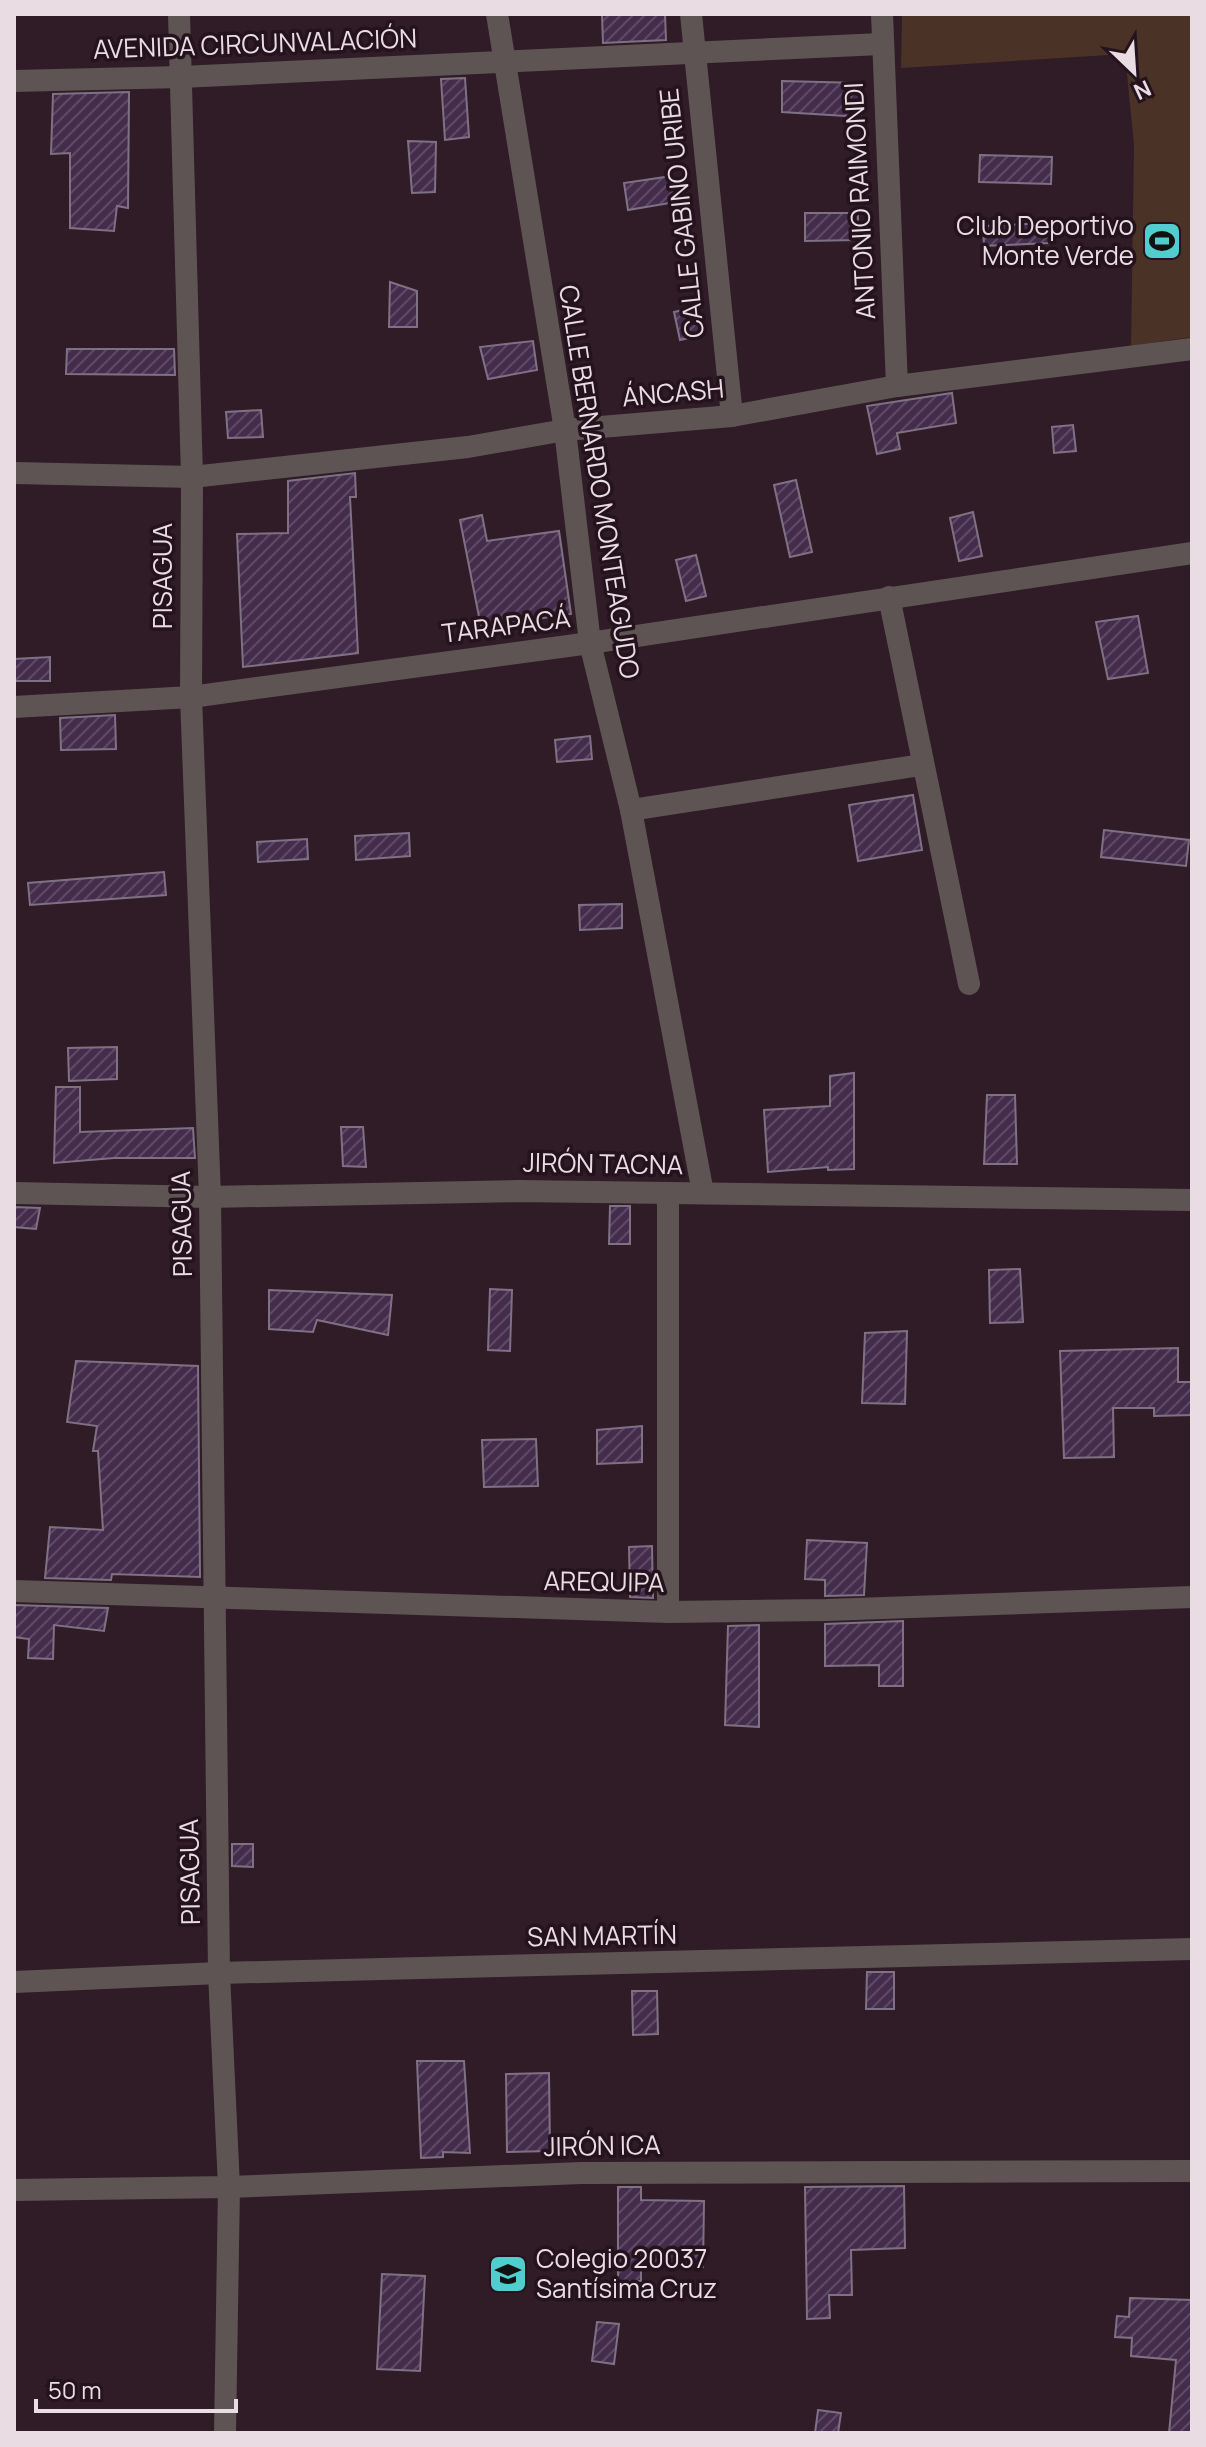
<svg xmlns="http://www.w3.org/2000/svg" width="1206" height="2447" viewBox="0 0 1206 2447" font-family="Manrope,sans-serif">
	<defs>
		<pattern id="building-hatch" width="6" height="6" patternUnits="userSpaceOnUse" patternTransform="scale(2)"><rect width="6" height="6" fill="#442c4d"/><path d="M-1 1l2-2M0 6l6-6M5 7l2-2" fill="none" stroke="#5f4a66"/></pattern>
	</defs>
	<rect width="100%" height="100%" fill="#2f1c26"/>
	<polygon fill="#4b3226" points="902,14 1192,14 1192,337 1131,346 1134,145 1125,54 901,68"/>
	<g fill="url(#building-hatch)" stroke="#7f7184" stroke-width="2">
		<polygon points="626,14 665,14 666,40 603,43 602,15"/>
		<polygon points="465,78 469,137 445,140 441,79"/>
		<polygon points="782,81 860,83 861,117 782,112"/>
		<polygon points="129,92 128,208 117,206 114,231 70,228 70,153 51,154 53,94"/>
		<polygon points="408,141 436,142 435,192 412,193"/>
		<polygon points="980,155 1052,157 1051,184 979,182"/>
		<polygon points="672,176 676,202 628,210 624,183"/>
		<polygon points="805,213 858,213 858,240 805,241"/>
		<polygon points="1049,223 1050,243 984,246 983,226"/>
		<polygon points="390,282 417,291 417,327 389,327"/>
		<polygon points="697,307 702,335 680,340 674,312"/>
		<polygon points="533,341 537,370 488,379 480,347"/>
		<polygon points="67,349 174,349 175,375 66,374"/>
		<polygon points="952,393 956,423 897,433 900,449 877,454 867,406"/>
		<polygon points="261,410 263,437 228,438 226,412"/>
		<polygon points="1073,425 1076,451 1054,453 1052,427"/>
		<polygon points="355,473 356,497 350,497 358,653 243,667 237,534 288,533 288,481"/>
		<polygon points="796,480 812,552 790,557 774,485"/>
		<polygon points="973,512 982,556 959,561 950,518"/>
		<polygon points="482,515 487,541 559,531 571,614 502,624 502,627 482,632 460,520"/>
		<polygon points="696,555 706,596 686,601 676,560"/>
		<polygon points="1138,616 1148,673 1108,679 1096,622"/>
		<polygon points="50,657 50,681 14,681 14,659"/>
		<polygon points="115,715 116,749 61,750 60,718"/>
		<polygon points="590,736 592,759 557,762 555,740"/>
		<polygon points="913,795 922,850 858,861 849,805"/>
		<polygon points="1104,830 1189,840 1186,866 1101,857"/>
		<polygon points="409,833 410,856 356,860 355,836"/>
		<polygon points="307,839 308,859 258,862 257,842"/>
		<polygon points="164,872 166,895 30,905 28,883"/>
		<polygon points="622,904 622,928 580,930 579,905"/>
		<polygon points="117,1047 117,1079 69,1081 68,1048"/>
		<polygon points="854,1073 854,1169 828,1170 828,1167 768,1172 764,1110 830,1106 830,1076"/>
		<polygon points="56,1087 80,1087 80,1132 193,1128 195,1158 114,1158 54,1163"/>
		<polygon points="987,1095 1015,1095 1017,1164 984,1164"/>
		<polygon points="341,1127 363,1127 366,1167 343,1166"/>
		<polygon points="610,1206 630,1206 630,1244 609,1244"/>
		<polygon points="14,1207 40,1208 36,1229 14,1227"/>
		<polygon points="1020,1269 1023,1322 990,1323 989,1270"/>
		<polygon points="490,1289 512,1290 510,1351 488,1350"/>
		<polygon points="269,1290 392,1295 388,1335 317,1320 313,1332 269,1329"/>
		<polygon points="907,1331 905,1404 862,1403 865,1333"/>
		<polygon points="1178,1348 1178,1382 1192,1382 1192,1415 1154,1416 1154,1408 1113,1408 1114,1457 1064,1458 1060,1351"/>
		<polygon points="76,1361 198,1366 200,1577 112,1574 111,1580 45,1578 50,1527 103,1530 98,1451 93,1451 97,1426 67,1422"/>
		<polygon points="642,1426 642,1462 597,1464 597,1430"/>
		<polygon points="536,1439 538,1486 484,1487 482,1440"/>
		<polygon points="807,1540 867,1543 864,1595 825,1596 825,1580 805,1579"/>
		<polygon points="652,1546 653,1598 630,1597 629,1547"/>
		<polygon points="14,1605 108,1608 104,1631 54,1625 53,1659 28,1658 29,1639 14,1637"/>
		<polygon points="903,1621 903,1686 879,1686 879,1665 825,1666 825,1624"/>
		<polygon points="759,1625 759,1727 725,1725 728,1626"/>
		<polygon points="232,1844 253,1844 253,1867 232,1866"/>
		<polygon points="867,1972 894,1972 894,2009 866,2009"/>
		<polygon points="632,1991 657,1991 658,2034 633,2035"/>
		<polygon points="417,2061 464,2061 470,2153 443,2152 443,2157 421,2158"/>
		<polygon points="549,2073 550,2151 507,2152 506,2074"/>
		<polygon points="904,2186 905,2248 851,2250 852,2295 829,2295 830,2318 807,2319 805,2187"/>
		<polygon points="618,2187 641,2187 641,2200 704,2201 703,2267 641,2266 641,2281 618,2281"/>
		<polygon points="382,2274 425,2276 420,2371 377,2369"/>
		<polygon points="1130,2298 1192,2300 1192,2433 1169,2433 1176,2360 1131,2356 1132,2338 1115,2337 1117,2316 1129,2317"/>
		<polygon points="597,2322 619,2324 614,2364 592,2361"/>
		<polygon points="818,2410 841,2413 838,2433 815,2433"/>
	</g>
	<g fill="none" stroke-linecap="round" stroke-linejoin="round">
		<g stroke="#5f5454" stroke-width="22">
			<polyline points="497,14 565,430 590,643 631,810 703,1193"/>
			<polyline points="691,14 732,416"/>
			<polyline points="882,14 897,386"/>
			<polyline points="14,81 181,77 881,44"/>
			<polyline points="14,473 192,477 468,447 565,430 732,416 897,386 1192,349"/>
			<polyline points="889,597 969,984"/>
			<polyline points="14,707 191,697 590,643 1192,553"/>
			<polyline points="631,810 921,765"/>
			<polyline points="14,1193 210,1197 519,1191 1192,1200"/>
			<polyline points="668,1195 668,1612"/>
			<polyline points="14,1591 668,1612 827,1610 1192,1597"/>
			<polyline points="14,1982 219,1973 210,1197 191,697 192,477 179,14"/>
			<polyline points="14,2190 229,2187 581,2173 1192,2171"/>
		</g>
		<polyline stroke="#5f5454" stroke-width="22" points="225,2433 229,2187 219,1973 1192,1949"/>
	</g>
	<defs>
		<symbol id="stadium-square" viewBox="-11 -11 22 22"><rect x="-9" y="-9" width="18" height="18" rx="4" fill="#52cdcd" stroke="#24131c"/><path d="M0-5a6.5 5 0 1 0 0 10a6.5 5 0 1 0 0-10ZM-3.5-1.8h7v3.6h-7Z" fill="#111"/></symbol>
		<symbol id="school-square" viewBox="-11 -11 22 22"><rect x="-9" y="-9" width="18" height="18" rx="4" fill="#52cdcd" stroke="#24131c"/><path d="M0-5L7-2L0 1L-7-2ZM-4 1L0 2.5L4 1V4Q0 6-4 4Z" fill="#111"/></symbol>
	</defs>
	<g fill-rule="evenodd">
		<use href="#stadium-square" x="1140" y="219" width="44" height="44"/>
		<use href="#school-square" x="486" y="2252" width="44" height="44"/>
	</g>
	<g text-anchor="middle" stroke-width="7" stroke-linejoin="round" paint-order="stroke">
		<g font-size="26" fill="#e9dce2" stroke="#24131c">
			<text transform="translate(255 44) rotate(-2)" y="9">AVENIDA CIRCUNVALACIÓN</text>
			<text transform="translate(860 201) rotate(-93)" y="9">ANTONIO RAIMONDI</text>
			<text transform="translate(682 213) rotate(-96)" y="9">CALLE GABINO URIBE</text>
			<text transform="translate(673 393) rotate(-5)" y="9">ÁNCASH</text>
			<text transform="translate(599 482) rotate(81)" y="9">CALLE BERNARDO MONTEAGUDO</text>
			<text transform="translate(163 576) rotate(-90)" y="9">PISAGUA</text>
			<text transform="translate(506 626) rotate(-7)" y="9">TARAPACÁ</text>
			<text transform="translate(603 1164) rotate(1)" y="9">JIRÓN TACNA</text>
			<text transform="translate(182 1224) rotate(-91)" y="9">PISAGUA</text>
			<text transform="translate(604 1582) rotate(1)" y="9">AREQUIPA</text>
			<text transform="translate(190 1872) rotate(-91)" y="9">PISAGUA</text>
			<text transform="translate(602 1936) rotate(-1)" y="9">SAN MARTÍN</text>
			<text transform="translate(602 2146) rotate(-1)" y="9">JIRÓN ICA</text>
		</g>
		<g font-size="26" fill="#e9dce2" stroke="#24131c" text-anchor="end">
			<text x="1134" y="235">Club Deportivo<tspan x="1134" dy="30">Monte Verde</tspan></text>
			<text x="536" y="2268" text-anchor="start">Colegio 20037<tspan x="536" dy="30">Santísima Cruz</tspan></text>
		</g>
	</g>
	<rect width="1206" height="2447" fill="none" stroke="#e9dce2" stroke-width="32"/>
	<g transform="translate(1134 72) rotate(155)" stroke="#24131c" stroke-width="6" paint-order="stroke">
	<path d="M0-6L14 30L0 20L-14 30Z" fill="#e9dce2"/>
	<text y="-12" font-size="22" font-weight="bold" text-anchor="middle" fill="#e9dce2">N</text>
	</g>
	<path d="M36 2399v12h200v-12" fill="none" stroke="#e9dce2" stroke-width="4"/>
	<text x="48" y="2399" font-size="24" fill="#e9dce2" stroke="#24131c" stroke-width="6" paint-order="stroke">50 m</text>
</svg>
